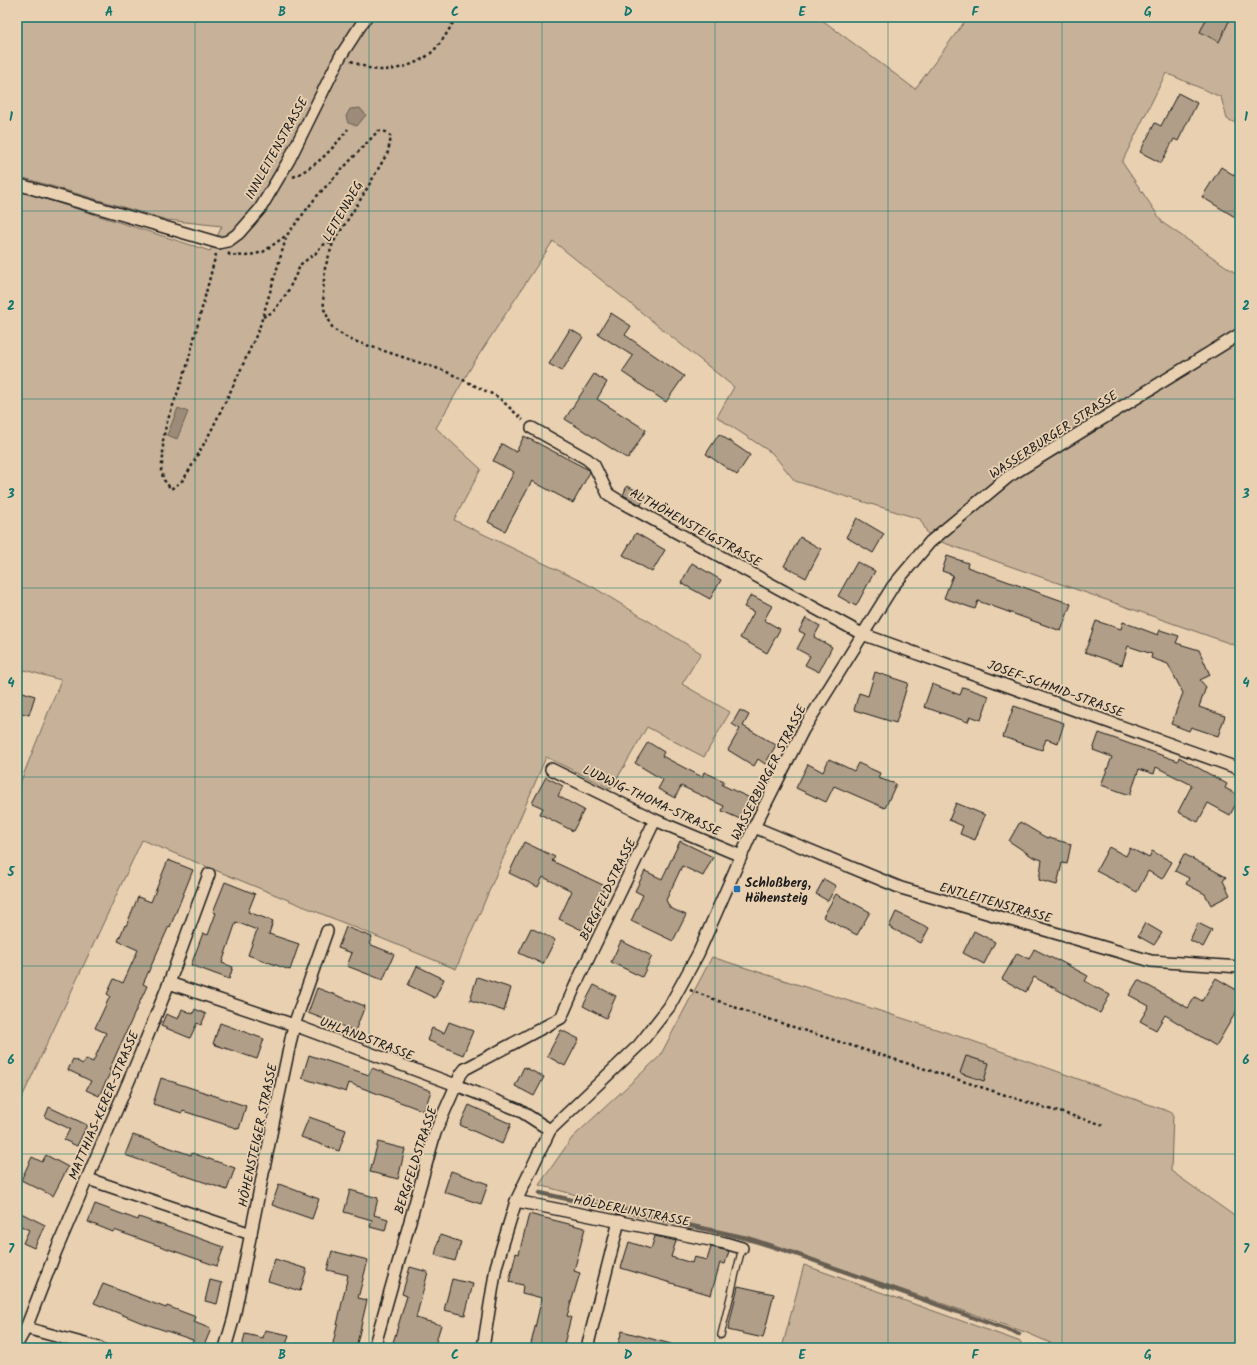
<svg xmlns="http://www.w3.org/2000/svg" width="1257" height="1365" viewBox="0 0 1257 1365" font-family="Kalam,sans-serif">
	<rect width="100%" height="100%" fill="#e9d0b1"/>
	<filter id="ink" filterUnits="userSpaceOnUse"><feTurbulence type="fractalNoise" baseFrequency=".025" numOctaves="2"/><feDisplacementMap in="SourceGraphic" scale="8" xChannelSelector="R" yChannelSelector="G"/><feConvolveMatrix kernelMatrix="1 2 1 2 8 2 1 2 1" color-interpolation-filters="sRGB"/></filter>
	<g filter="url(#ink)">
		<g fill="#c7b299" stroke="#72675a">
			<polygon points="17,17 818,17 915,89 968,17 1240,17 1240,125 1227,119 1221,97 1166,73 1122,162 1163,223 1240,276 1240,647 930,538 920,519 795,481 772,453 717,417 734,387 553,241 473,364 436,428 481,469 454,520 593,587 701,653 682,684 730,712 704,757 647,727 611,789 546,757 456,969 142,840 17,1108 17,791 61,680 17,668 17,190 210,251 222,226 167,220 17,176"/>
			<polygon points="712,957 967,1039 1173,1113 1171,1171 1240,1220 1240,1348 1062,1348 1025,1332 804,1256 539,1185 572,1138 660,1056"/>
			<polygon points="804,1265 1021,1342 1020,1348 782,1348"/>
		</g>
		<g fill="#9b8b78" stroke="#685f53">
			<polygon points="360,108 366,115 357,126 348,123 346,116 350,109"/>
			<polygon points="178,408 188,412 177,439 167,435"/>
		</g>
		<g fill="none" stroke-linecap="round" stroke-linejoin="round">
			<polyline stroke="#685f53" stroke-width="4.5" points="540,1193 747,1238 793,1253 1019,1334"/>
		</g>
		<g fill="#b09e88" stroke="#1c1c1c">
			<polygon points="1207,17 1231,17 1219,42 1200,32"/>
			<polygon points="1178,93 1197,103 1178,141 1174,139 1161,163 1140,152 1155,123 1161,126"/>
			<polygon points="1221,167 1240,179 1240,220 1202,197"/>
			<polygon points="611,313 631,326 625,335 684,376 666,402 622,372 633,356 598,334"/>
			<polygon points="570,329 583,337 562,371 549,364"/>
			<polygon points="594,374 607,382 597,399 646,430 628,459 565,419"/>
			<polygon points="719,434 750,455 737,475 706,454"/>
			<polygon points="524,436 589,470 590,472 573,503 532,481 505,531 488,522 514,472 493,461 502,444 516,452"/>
			<polygon points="627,486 646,495 641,505 623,495"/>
			<polygon points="857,518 884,534 873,553 846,537"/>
			<polygon points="636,533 665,550 652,572 623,555"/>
			<polygon points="800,537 821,549 806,578 784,566"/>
			<polygon points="947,556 968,563 967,567 1071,604 1061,631 978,601 975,609 944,598 953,575 942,571"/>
			<polygon points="857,562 875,571 856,606 838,596"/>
			<polygon points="692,563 721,580 710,599 681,583"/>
			<polygon points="751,595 772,606 764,620 780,629 767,653 740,638 754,612 744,607"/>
			<polygon points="806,618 820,626 814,637 832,647 819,672 805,665 810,656 797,649 805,634 799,631"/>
			<polygon points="1096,621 1121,629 1123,622 1158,635 1160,630 1179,636 1176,643 1199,650 1210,675 1200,680 1206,687 1199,707 1225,716 1218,736 1191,727 1189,731 1171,724 1183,693 1168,664 1151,658 1152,654 1128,646 1122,665 1085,652"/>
			<polygon points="875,672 908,683 896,723 854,710 859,693 868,696"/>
			<polygon points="932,684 960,695 963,687 989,696 981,720 970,716 968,722 924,707"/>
			<polygon points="17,690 35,696 29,715 17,712"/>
			<polygon points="1014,706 1064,723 1058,743 1046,739 1042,750 1003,737"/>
			<polygon points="740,710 749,715 743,726 776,745 765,764 758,759 754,766 728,750 740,729 732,724"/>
			<polygon points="1099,733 1178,761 1179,757 1227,784 1225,788 1240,796 1230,815 1208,803 1198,822 1178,812 1192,785 1156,767 1154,774 1139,769 1130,795 1101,785 1112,757 1093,750"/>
			<polygon points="648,742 664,752 662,756 702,777 704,772 724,781 722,785 750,798 740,819 722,811 724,806 681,786 675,798 658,789 663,780 635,763"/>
			<polygon points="829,759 854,771 858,763 880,773 878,778 896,784 885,808 834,786 826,802 796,788 808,764 823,772"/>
			<polygon points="546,777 563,786 558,796 584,810 573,831 540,814 543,808 532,803"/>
			<polygon points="956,803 985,815 975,840 960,834 963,826 949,820"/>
			<polygon points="1020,822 1045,837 1071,844 1067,864 1062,863 1057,885 1039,880 1042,860 1033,857 1009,841"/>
			<polygon points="680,841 713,857 703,876 682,866 666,900 670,908 686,915 673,941 631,921 643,895 635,891 645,871 662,879"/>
			<polygon points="524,842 555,857 552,861 605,886 584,931 559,919 572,891 543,877 538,887 509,873"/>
			<polygon points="1109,847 1126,856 1130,848 1149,858 1152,851 1172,862 1162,879 1148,871 1137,892 1096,871"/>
			<polygon points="1184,854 1226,877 1223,881 1230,895 1211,905 1205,894 1186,884 1189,878 1175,871"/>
			<polygon points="168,860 193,870 170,927 169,926 143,984 147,986 109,1070 111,1071 99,1096 86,1090 91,1081 68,1070 73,1059 83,1064 86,1059 93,1062 106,1033 95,1028 110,996 107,994 114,979 123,983 138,950 118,941 125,925 126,926 138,897 151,902"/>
			<polygon points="824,879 836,886 828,901 816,894"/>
			<polygon points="225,882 255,894 248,912 273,921 269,934 299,944 290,970 248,955 257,930 236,922 222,963 233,967 229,979 191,965 203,933 208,935 216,913 213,912"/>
			<polygon points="836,894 870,912 857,935 823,917"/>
			<polygon points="896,912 929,928 921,943 889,927"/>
			<polygon points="1145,923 1162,933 1154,945 1138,936"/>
			<polygon points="1198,923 1212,930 1203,947 1190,940"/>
			<polygon points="346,927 372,937 369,944 394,954 383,980 347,966 352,953 338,948"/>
			<polygon points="531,928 555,940 543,964 519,953"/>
			<polygon points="974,931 995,942 984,964 963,953"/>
			<polygon points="621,941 652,956 642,977 611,962"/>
			<polygon points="1034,949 1058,961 1058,960 1088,976 1085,981 1110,995 1100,1013 1034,977 1026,992 1002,979 1017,953 1029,959"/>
			<polygon points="417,966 444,979 435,998 408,985"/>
			<polygon points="477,977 511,988 504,1011 470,1000"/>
			<polygon points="1216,978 1240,992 1240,1005 1216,1046 1165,1015 1156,1030 1140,1021 1149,1006 1129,995 1138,980 1188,1008 1195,997 1202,1001"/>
			<polygon points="594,985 616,996 606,1018 583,1006"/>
			<polygon points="317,988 365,1006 355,1031 308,1013"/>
			<polygon points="182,1009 193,1014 195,1009 206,1014 201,1025 197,1023 190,1038 161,1026 166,1014 178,1019"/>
			<polygon points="449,1022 473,1031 463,1055 427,1040 432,1028 444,1033"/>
			<polygon points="220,1023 264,1039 257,1059 213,1044"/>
			<polygon points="561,1030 579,1039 565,1066 547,1056"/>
			<polygon points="309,1055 369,1075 372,1068 431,1091 424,1111 349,1083 346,1092 302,1078"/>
			<polygon points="966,1056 989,1063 984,1081 960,1073"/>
			<polygon points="524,1067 544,1077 534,1096 515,1086"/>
			<polygon points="161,1078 246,1106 239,1129 183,1111 182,1113 153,1104"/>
			<polygon points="469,1105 511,1124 502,1144 460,1125"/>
			<polygon points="49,1107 87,1125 77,1146 64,1140 70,1129 45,1117"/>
			<polygon points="309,1117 346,1130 339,1151 301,1137"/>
			<polygon points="133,1135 191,1155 192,1153 235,1168 227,1190 125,1155"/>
			<polygon points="378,1142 405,1149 398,1179 370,1172"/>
			<polygon points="46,1155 68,1167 53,1196 21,1180 32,1157 42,1162"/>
			<polygon points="451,1171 488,1184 481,1204 444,1192"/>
			<polygon points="279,1184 319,1199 312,1219 272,1205"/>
			<polygon points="350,1190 378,1198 374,1215 388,1219 385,1231 370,1227 372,1220 344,1212"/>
			<polygon points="95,1204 138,1220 139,1217 224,1247 217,1266 114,1230 113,1232 88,1222"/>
			<polygon points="17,1211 45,1225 34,1248 23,1243 29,1230 17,1224"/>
			<polygon points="529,1214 585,1228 574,1271 580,1273 567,1316 571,1317 563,1348 530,1348 542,1298 522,1293 523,1285 509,1282 516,1253 519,1254"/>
			<polygon points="440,1235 461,1242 455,1261 435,1255"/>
			<polygon points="655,1236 676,1241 671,1257 692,1263 694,1257 707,1260 711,1247 729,1251 725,1264 720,1263 711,1295 621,1268 629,1242 651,1249"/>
			<polygon points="332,1251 368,1260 358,1298 367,1300 356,1348 332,1348 348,1275 327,1270"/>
			<polygon points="275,1259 307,1269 300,1291 268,1281"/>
			<polygon points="410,1267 428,1272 416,1318 441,1325 434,1348 400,1348 392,1346 407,1296 402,1294"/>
			<polygon points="452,1279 473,1284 465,1315 444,1310"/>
			<polygon points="210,1280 222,1283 217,1304 205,1301"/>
			<polygon points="103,1284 166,1308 167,1306 196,1317 194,1322 211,1329 203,1348 190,1348 193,1340 140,1322 94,1303"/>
			<polygon points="738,1286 774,1294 763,1338 728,1330"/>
			<polygon points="265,1330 289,1335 285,1348 242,1348 245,1334 263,1338"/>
			<polygon points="622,1331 671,1344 670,1348 617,1348"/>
		</g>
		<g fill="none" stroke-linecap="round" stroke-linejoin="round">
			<defs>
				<polyline id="service" points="721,1335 742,1248"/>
				<g id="minor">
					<polyline points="17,184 219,243 228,241 239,233 260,209 289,160 340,57 366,17"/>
					<polyline points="532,428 587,459 594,465 608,494 621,502 862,634 1240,769"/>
					<polyline points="551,769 655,820 741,856"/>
					<polyline points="754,827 901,888 1151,961 1240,967"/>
					<polyline points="169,983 294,1025 456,1085 519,1110 550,1130"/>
					<polyline points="88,1179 251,1234"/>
					<polyline points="516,1201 725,1243 742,1248"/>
					<polyline points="26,1328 100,1348"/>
					<polyline points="17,1344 26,1328 56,1251 137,1062 169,983 209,874"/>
					<polyline points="225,1348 234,1317 276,1109 294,1025 327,931"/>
					<polyline points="374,1348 435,1133 461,1074 465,1069 561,1018 576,984 655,820"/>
					<polyline points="483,1348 496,1267 516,1201 550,1130 639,1045 669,1007 698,954 754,827 803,730 893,586 930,542 1008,477 1240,334"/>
					<polyline points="587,1348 619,1221"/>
				</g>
			</defs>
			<use href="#service" stroke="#1c1c1c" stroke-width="8"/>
			<use href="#minor" stroke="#1c1c1c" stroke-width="14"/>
			<g stroke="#1c1c1c" stroke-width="2.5" stroke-dasharray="3 3" stroke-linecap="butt">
				<path d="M351 61C358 64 365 67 372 69 390 73 417 65 431 53 442 43 449 30 456 17"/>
				<path d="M293 177C318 165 331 151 348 129"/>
				<polyline points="228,253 230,255 246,256 263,252 287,235 317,196 378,131 386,132 391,137 388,152 362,197 333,243 325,268 323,292 324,309 333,329 351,340 445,371 498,397 523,420"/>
				<polyline points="216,254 187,366 166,425 163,441 163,457 161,471 164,480 171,489 183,480 190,469 211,431 237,378 259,329 287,235"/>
				<polyline points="263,317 273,312 287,293 301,264 315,254 322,245 332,243"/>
				<polyline points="690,990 750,1013 868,1051 944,1075 1042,1107 1104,1125"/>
			</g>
			<use href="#service" stroke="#e9d0b1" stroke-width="5.5"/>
			<use href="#minor" stroke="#e9d0b1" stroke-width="11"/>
		</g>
	</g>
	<path fill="none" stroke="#0f766e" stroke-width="1" stroke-opacity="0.55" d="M195 17V1348M369 17V1348M542 17V1348M715 17V1348M888 17V1348M1062 17V1348M17 211H1240M17 399H1240M17 588H1240M17 777H1240M17 966H1240M17 1154H1240"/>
	<rect fill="#1f6fb2" stroke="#e9d0b1" stroke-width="1.5" x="733" y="885" width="8" height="8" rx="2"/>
	<g text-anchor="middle" stroke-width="3.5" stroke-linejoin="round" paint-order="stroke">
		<g font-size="13" fill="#1c1c1c" stroke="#e9d0b1">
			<text transform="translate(276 148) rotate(-61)" y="5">INNLEITENSTRASSE</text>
			<text transform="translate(342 211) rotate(-60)" y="5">LEITENWEG</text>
			<text transform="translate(1053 434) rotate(-33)" y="5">WASSERBURGER STRASSE</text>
			<text transform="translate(696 527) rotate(29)" y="5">ALTHÖHENSTEIGSTRASSE</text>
			<text transform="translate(1056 688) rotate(20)" y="5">JOSEF-SCHMID-STRASSE</text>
			<text transform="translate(768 772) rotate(-63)" y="5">WASSERBURGER STRASSE</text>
			<text transform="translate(652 800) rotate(25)" y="5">LUDWIG-THOMA-STRASSE</text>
			<text transform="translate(607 889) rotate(-64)" y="5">BERGFELDSTRASSE</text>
			<text transform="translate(996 902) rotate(16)" y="5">ENTLEITENSTRASSE</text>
			<text transform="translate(367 1038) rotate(21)" y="5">UHLANDSTRASSE</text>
			<text transform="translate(103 1105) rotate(-67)" y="5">MATTHIAS-KERER-STRASSE</text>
			<text transform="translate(257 1135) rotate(-78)" y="5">HÖHENSTEIGER STRASSE</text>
			<text transform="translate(415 1160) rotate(-72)" y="5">BERGFELDSTRASSE</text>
			<text transform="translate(632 1210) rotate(11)" y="5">HÖLDERLINSTRASSE</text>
		</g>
		<g font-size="13" font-weight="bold" fill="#1c1c1c" stroke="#e9d0b1" text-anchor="start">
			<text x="745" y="887">Schloßberg,<tspan x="745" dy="15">Höhensteig</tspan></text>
		</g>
	</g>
	<rect width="1257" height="1365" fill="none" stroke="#e9d0b1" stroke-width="44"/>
	<rect x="22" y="22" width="1213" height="1321" fill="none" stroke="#0f766e" stroke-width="1.5"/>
	<g font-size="13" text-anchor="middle" font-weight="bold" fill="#0f766e">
		<text x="109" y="16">A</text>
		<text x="282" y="16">B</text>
		<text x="455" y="16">C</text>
		<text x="628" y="16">D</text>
		<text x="802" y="16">E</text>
		<text x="975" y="16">F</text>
		<text x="1148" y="16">G</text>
		<text x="11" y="121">1</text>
		<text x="1246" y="121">1</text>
		<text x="11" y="310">2</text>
		<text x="1246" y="310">2</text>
		<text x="11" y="498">3</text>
		<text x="1246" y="498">3</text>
		<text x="11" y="687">4</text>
		<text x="1246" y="687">4</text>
		<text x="11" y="876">5</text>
		<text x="1246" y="876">5</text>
		<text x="11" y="1064">6</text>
		<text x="1246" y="1064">6</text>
		<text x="11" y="1253">7</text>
		<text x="1246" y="1253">7</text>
		<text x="109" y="1359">A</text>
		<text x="282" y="1359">B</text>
		<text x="455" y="1359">C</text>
		<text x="628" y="1359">D</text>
		<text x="802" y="1359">E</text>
		<text x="975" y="1359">F</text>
		<text x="1148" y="1359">G</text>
	</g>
</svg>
